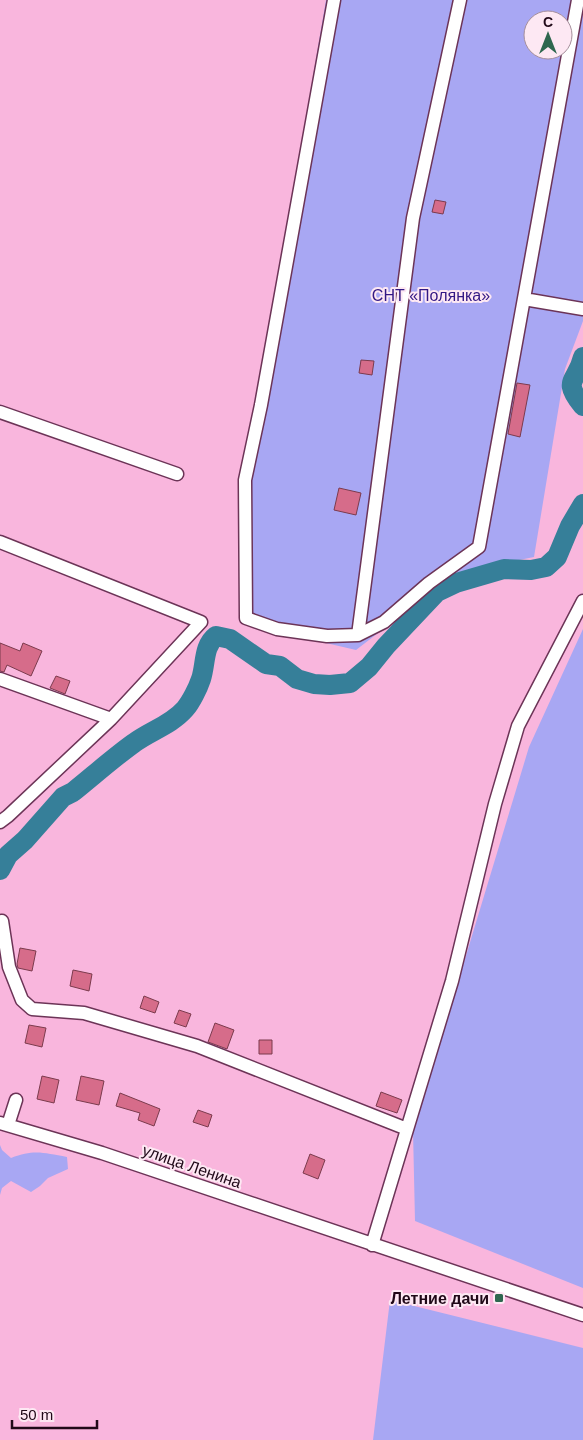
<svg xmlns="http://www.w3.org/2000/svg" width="583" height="1440" font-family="Helvetica,sans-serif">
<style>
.green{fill:#a8a7f3;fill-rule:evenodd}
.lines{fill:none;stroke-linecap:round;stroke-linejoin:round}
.river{stroke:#367f99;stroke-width:20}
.building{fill:#d66c8a;stroke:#7b3b4d}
.minor-casing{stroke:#6c3457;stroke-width:15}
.minor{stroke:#fff;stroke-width:12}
.poi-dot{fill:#2e674f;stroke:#fde8f3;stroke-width:2}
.labels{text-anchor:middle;stroke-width:4;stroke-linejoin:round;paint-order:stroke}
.park-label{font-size:16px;fill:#321784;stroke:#fde8f3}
.street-label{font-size:16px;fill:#200918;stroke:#fde8f3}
.poi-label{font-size:16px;font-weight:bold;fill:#200918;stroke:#fde8f3;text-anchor:end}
</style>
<rect width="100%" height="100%" fill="#f9b6dd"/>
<path class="green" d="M326,0H583V321L565,369L534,557L456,573L356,650L244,624L249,486L253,431ZM533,20H563V50H533Z
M583,629V1288L415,1221L413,1131L529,747Z
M0,1145L2,1150L11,1158C34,1149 44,1153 67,1157L68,1169L48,1178L40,1186L31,1192L11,1181L2,1188L0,1195Z
M390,1300L583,1348V1440H373Z"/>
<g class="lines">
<path class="river" d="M583,357C577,383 561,379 583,406
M0,870L8,855L25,840L63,797L73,792C93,776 113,758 134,743C150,731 171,725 185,709C191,702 198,688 201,679C206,664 203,646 216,636L230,639L266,664L280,666L297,679L314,684L330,685L350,683L369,667L386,646L437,592L456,583L504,569L531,570L546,567L557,557L570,526L583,504"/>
</g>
<path class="building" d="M435,200L446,202L443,214L432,212Z
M361,360L374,361L372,375L359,373Z
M517,383L530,385L520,437L508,434Z
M339,488L361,493L356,515L334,510Z
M0,643L20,651L23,643L42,651L31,676L7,665L4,672L0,671Z
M56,676L70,681L65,694L50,688Z
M20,948L36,951L32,971L18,968L17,964Z
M73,970L92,974L89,991L70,986Z
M144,996L159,1002L155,1013L140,1008Z
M179,1010L191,1014L186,1027L174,1023Z
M215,1023L234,1030L227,1049L208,1042Z
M29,1025L46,1028L42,1047L25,1043Z
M259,1040H272V1054H259Z
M42,1076L59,1080L54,1103L37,1099Z
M81,1076L104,1081L99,1105L76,1100Z
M381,1092L402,1100L397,1113L376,1106Z
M120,1093L160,1109L154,1126L138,1120L140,1113L116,1106Z
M198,1110L212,1115L208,1127L193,1122Z
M310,1154L325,1160L318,1179L303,1173Z"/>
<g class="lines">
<defs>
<path id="minor" d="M334,0L261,405L245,480L246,618L277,629L327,636L358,635L384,622L429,583L479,547L578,0
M524,299L583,309
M0,412L177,474
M0,542L201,622L111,719L8,816L0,822
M358,635L413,218L460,0
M0,679L111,719
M2,921L9,967L22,1000L32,1009L84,1013L197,1046L407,1129
M0,1123L102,1153L583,1315
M8,1125L16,1100
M372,1245L452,981L495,804L518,726L583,601"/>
</defs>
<use href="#minor" class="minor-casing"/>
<use href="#minor" class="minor"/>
</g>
<rect class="poi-dot" x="494" y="1293" width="10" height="10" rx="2.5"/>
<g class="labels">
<g class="park-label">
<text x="431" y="301">СНТ «Полянка»</text>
</g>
<g class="street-label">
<text transform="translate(192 1166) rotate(19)" y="6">улица Ленина</text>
</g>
<g class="poi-label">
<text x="489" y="1304">Летние дачи</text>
</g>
</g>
<g transform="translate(548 35)"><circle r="24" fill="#fde8f3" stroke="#a58f9b"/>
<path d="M0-4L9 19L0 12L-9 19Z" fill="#2e674f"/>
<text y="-8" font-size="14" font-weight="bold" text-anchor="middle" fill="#200918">С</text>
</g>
<path d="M12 1420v8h85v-8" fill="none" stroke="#200918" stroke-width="2.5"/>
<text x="20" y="1420" font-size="15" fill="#200918" stroke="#fde8f3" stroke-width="4" paint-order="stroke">50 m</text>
</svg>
